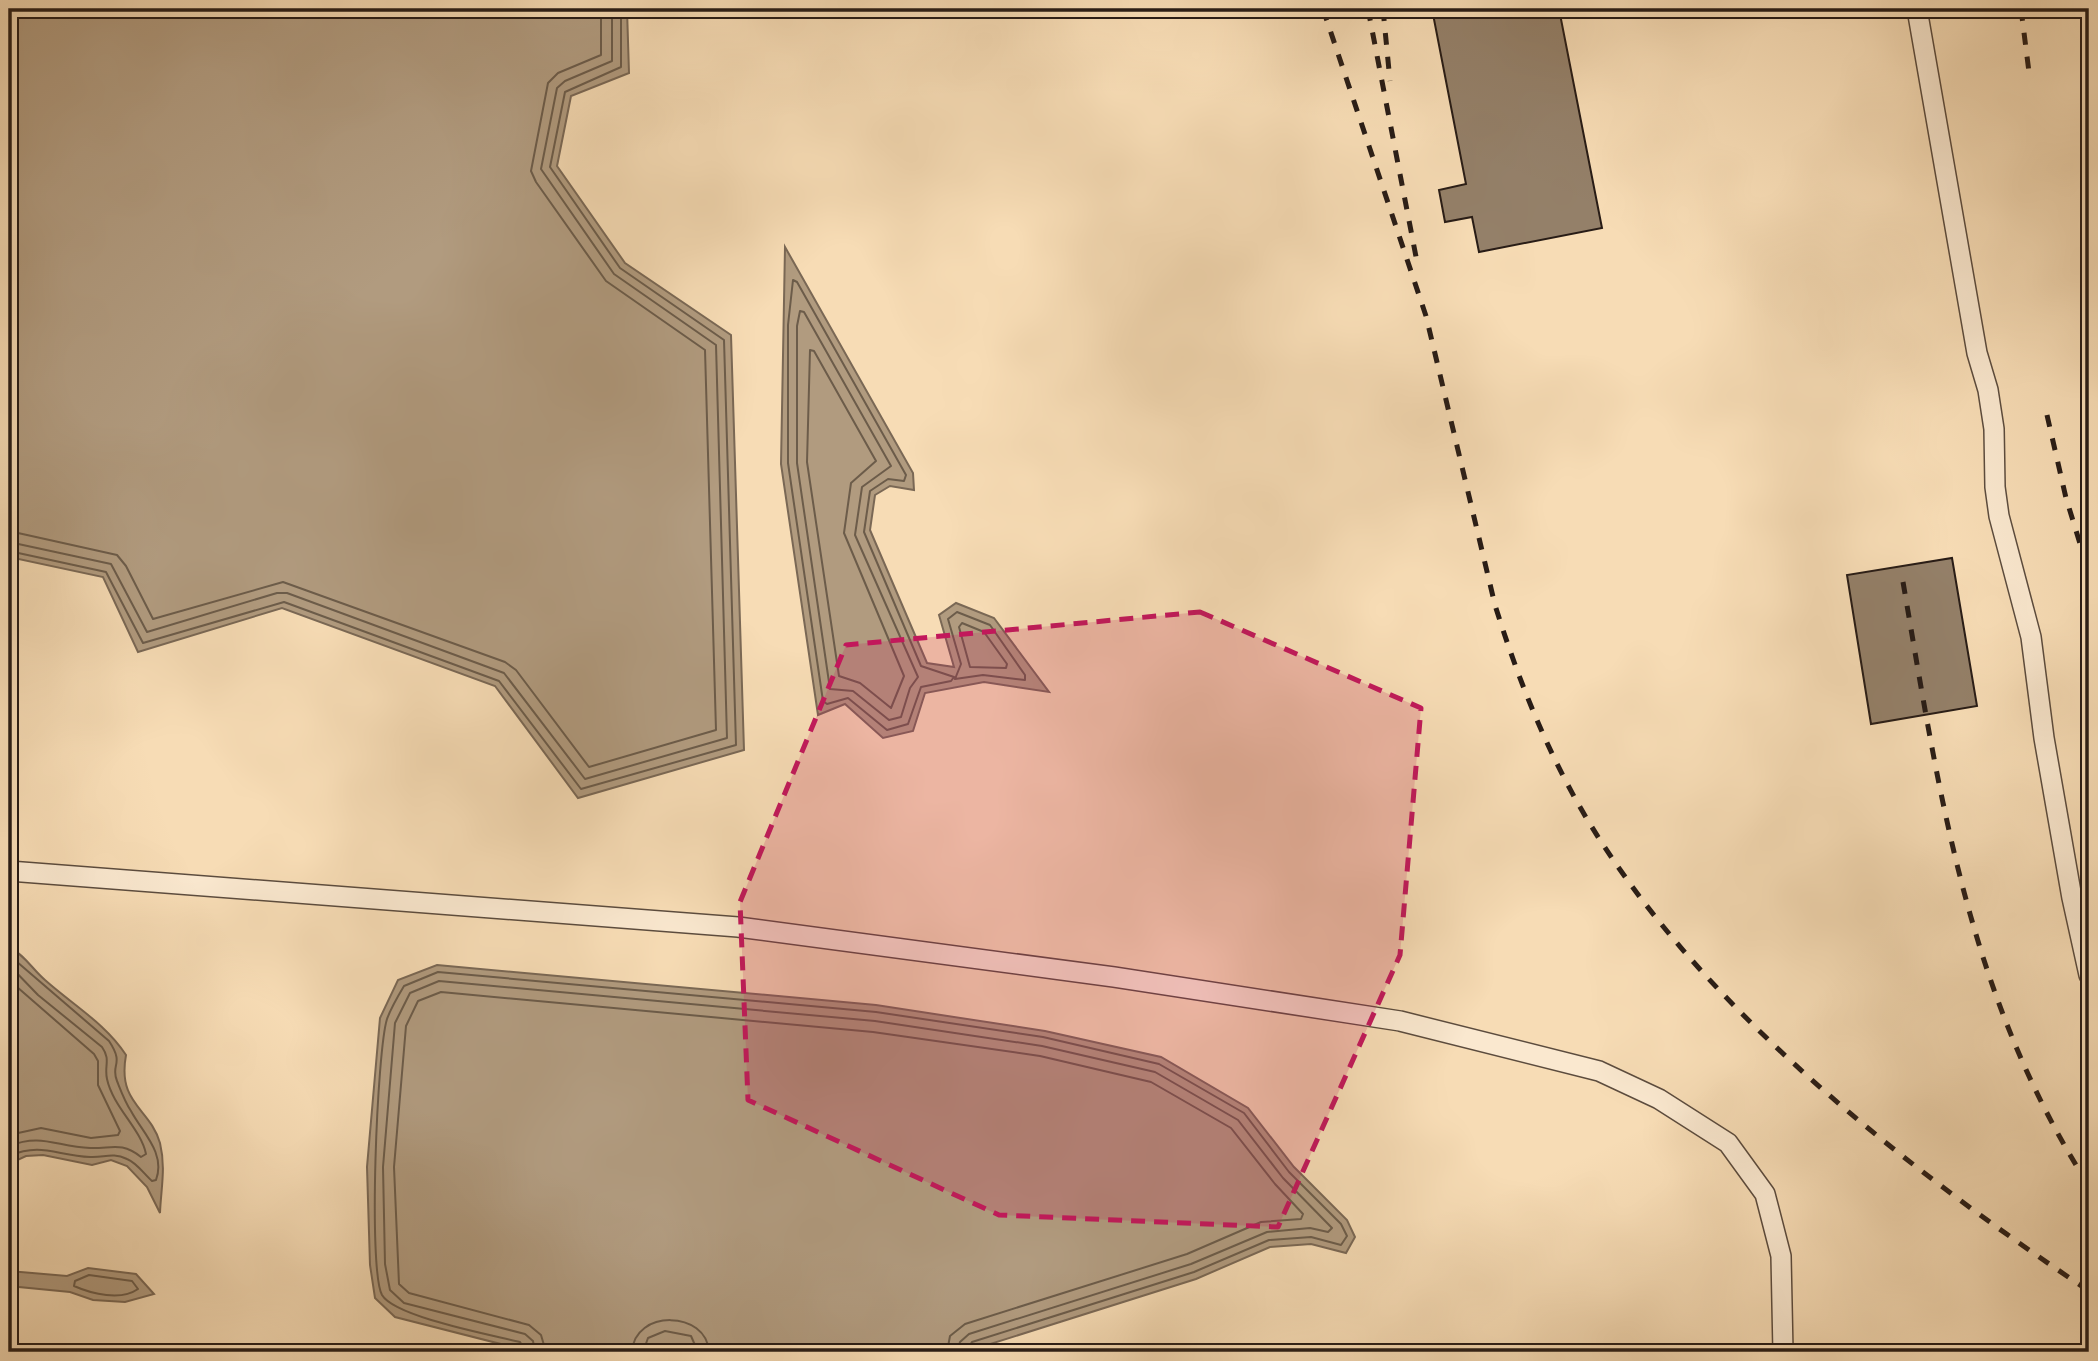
<svg xmlns="http://www.w3.org/2000/svg" width="2098" height="1361" font-family="'IM FELL English',serif">
<style>
.water{fill:#b19b7f;stroke:#7a6855;stroke-width:2}
.lines{fill:none;stroke-linecap:round;stroke-linejoin:round}
.shore{stroke:#6c5c4a;stroke-width:2}
.building{fill:#948069;stroke:#281c16;stroke-width:2}
.lane-casing{stroke:#5c4c3e;stroke-width:22}
.lane{stroke:#fae8cf;stroke-width:19}
.rail{stroke:#281c16;stroke-width:5;stroke-dasharray:12 12;stroke-linecap:butt}
.marked{fill:#c2185b;fill-opacity:0.2;stroke:#c2185b;stroke-width:5;stroke-dasharray:14 9;stroke-linejoin:round}
</style>
<rect width="100%" height="100%" fill="#f7dcb5"/>
<filter id="stains"><feTurbulence type="fractalNoise" baseFrequency=".00286" numOctaves="4"/><feColorMatrix values="0 0 0 0 .2 0 0 0 0 .09 0 0 0 0 .02 0 0 0 .5 -.17"/></filter>
<radialGradient id="worn" r=".72"><stop offset=".6" stop-color="#630" stop-opacity="0"/><stop offset="1" stop-color="#630" stop-opacity=".3"/></radialGradient>
<path class="water" d="M9,9H627L629,73L571,96L557,166L625,263L731,335L744,750L578,798L495,686L282,608L138,652L103,577L9,557Z
M785,247L913,473L914,490L890,486L875,495L870,530L927,663L954,667L939,615L956,603L994,618L1049,692L984,682L925,693L913,731L883,738L845,704L818,715L781,464Z
M9,947C25,955 32,969 45,980C73,1005 106,1024 126,1055C117,1104 150,1108 160,1143C166,1168 161,1188 160,1213L147,1187L127,1166L111,1160L92,1165L43,1155L26,1156L9,1164Z
M437,965L876,1005L1045,1031L1161,1057L1248,1108L1294,1167L1347,1220L1355,1237L1346,1253L1311,1244L1270,1247L1196,1279L965,1352H703L667,1347L650,1352H532L395,1317L375,1298L370,1265L367,1167L380,1018L398,980Z
M88,1268L136,1274L154,1294L125,1302L93,1300L70,1292L9,1286V1271L67,1276Z"/>
<g class="lines">
<path class="shore" d="M793,280L797,282L906,475L904,481L888,479L870,491L864,532L921,666L954,677L951,681L921,687L908,724L887,730L848,698L827,704L823,701L788,463V325Z
M800,311L804,312L891,466L862,487L855,535L918,677L910,688L901,717L889,720L853,691L830,689L797,463V326Z
M810,350L814,351L876,461L851,483L844,533L904,676L891,708L860,683L839,676L807,462Z
M9,531L117,555L126,566L153,619L283,582L505,662L516,670L589,767L716,730L705,350L606,281L536,182L531,171L548,83L558,73L601,55V9
M9,542L111,564L147,632L277,593H287L504,673L585,779L727,738L716,345L614,274L541,169L557,88L565,81L612,61V9
M9,551L106,572L143,643L284,602L499,681L581,789L736,745L724,340L620,268L550,167L565,92L621,67V9
M957,612L990,625L1025,675V680L983,675L955,679L961,664L948,619Z
M962,623L984,632L1007,664L1006,668L970,667L959,627Z
M9,955L109,1041C125,1065 110,1064 117,1081C121,1091 125,1102 131,1111C142,1132 166,1153 156,1180L152,1181C144,1174 137,1163 127,1159C112,1152 104,1158 90,1157C57,1156 42,1142 9,1156
M9,965L38,995L102,1047C111,1060 104,1065 107,1079C113,1107 141,1129 146,1154L141,1157C121,1141 111,1149 90,1148C57,1147 42,1133 9,1146
M9,980L94,1054L98,1061V1085L120,1131L118,1135L91,1138L41,1128L9,1135
M89,1275L132,1281L138,1289C121,1301 92,1294 74,1286L75,1281Z
M526,1352L520,1342C492,1335 395,1317 382,1295C368,1269 377,1051 387,1019C391,1008 398,996 404,986L438,972L876,1012L1043,1037L1159,1064L1244,1113L1289,1172L1341,1224L1347,1236L1341,1245L1311,1237L1269,1240L1194,1272L972,1342L966,1352
M535,1352L533,1341L525,1334L404,1303L390,1290L385,1264L383,1167L395,1023L410,993L439,981L875,1021L1042,1046L1155,1072L1238,1120L1283,1178L1332,1228L1328,1232L1310,1228L1267,1232L1191,1264L969,1334L960,1342L957,1352
M546,1352L541,1335L529,1325L409,1293L399,1284L394,1167L406,1026L418,1001L441,992L873,1032L1040,1056L1151,1082L1231,1128L1275,1184L1303,1214L1301,1219L1261,1222L1187,1254L965,1324L950,1336L947,1352
M632,1352C634,1309 707,1310 709,1352
M643,1352L648,1338L665,1331L691,1336L698,1352"/>
</g>
<path class="building" d="M1432,9H1559L1602,228L1479,252L1472,217L1445,222L1439,190L1466,184Z
M1952,558L1977,706L1871,724L1847,575Z"/>
<g class="lines">
<defs>
<path id="lane" d="M1917,9L1977,353L1988,390L1994,429L1995,487L1999,516L2031,637L2044,738L2072,898L2089,975
M9,871L738,927L1114,977L1400,1021L1599,1071L1659,1099L1728,1143L1765,1194L1781,1256L1783,1352"/>
</defs>
<use href="#lane" class="lane-casing"/>
<use href="#lane" class="lane"/>
<path class="rail" d="M1323,9L1426,316L1495,605C1518,679 1547,752 1587,819C1701,1009 1907,1169 2089,1291
M1368,9L1418,267
M1383,9L1390,81
M2021,9L2030,80
M2047,415L2066,498L2089,573
M1903,582C1940,797 1968,997 2089,1186"/>
</g>
<path class="marked" d="M1200,612L1421,708L1400,955L1278,1227L999,1215L748,1100L740,902L846,645Z"/>
<rect width="2098" height="1361" fill="none" stroke="#f7dcb5" stroke-width="35"/>
<rect x="10" y="10" width="2077" height="1340" fill="none" stroke="#281c16" stroke-width="3.5"/>
<rect x="18" y="18" width="2063" height="1326" fill="none" stroke="#281c16" stroke-width="2"/>
<rect width="100%" height="100%" filter="url(#stains)"/>
<rect width="100%" height="100%" fill="url(#worn)"/>
</svg>
